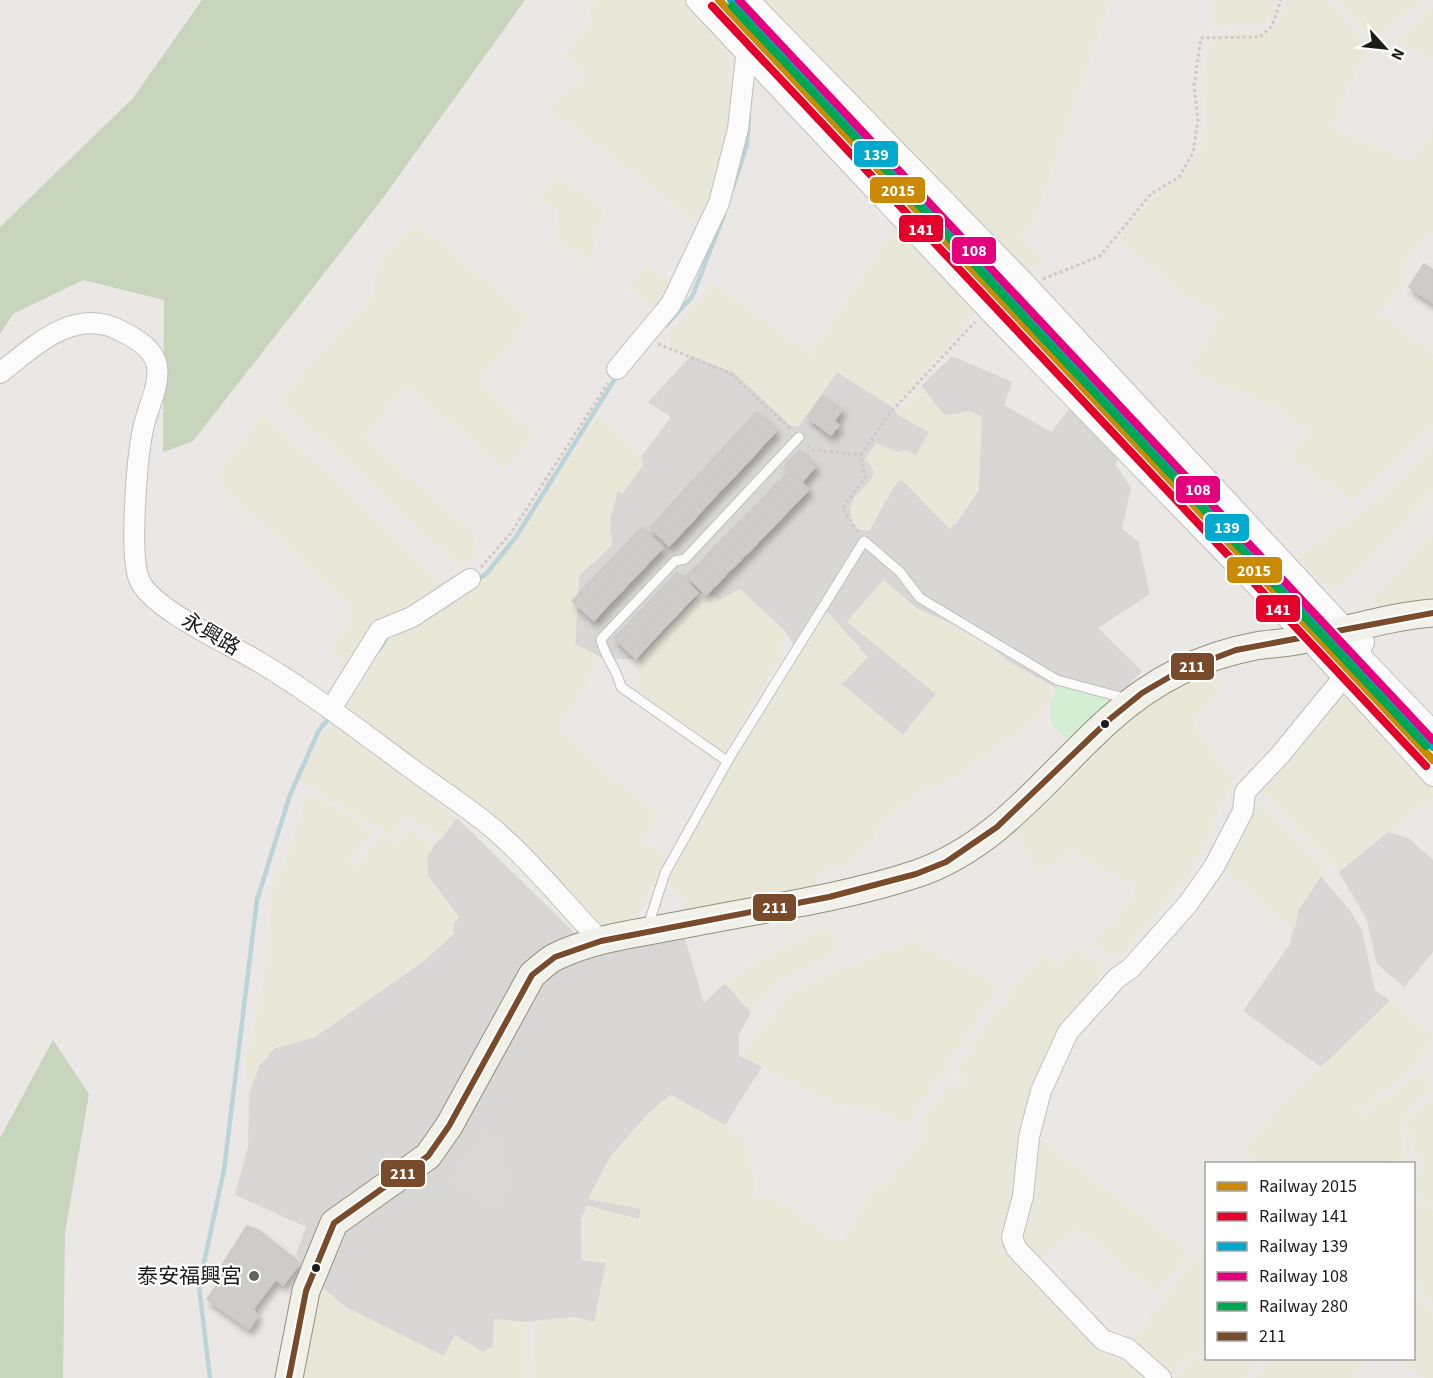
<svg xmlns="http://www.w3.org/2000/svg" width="1433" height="1378" font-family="'Source Sans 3','Noto Sans TC',sans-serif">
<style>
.residential{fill:#d9d7d5}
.farmland{fill:#e9e8d8}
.forest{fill:#c6d5bb}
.park{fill:#d4eed3}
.parking{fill:#dad8d7}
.pier{fill:#d7d6d5}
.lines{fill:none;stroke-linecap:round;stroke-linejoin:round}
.stream{stroke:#bad4da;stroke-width:4.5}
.building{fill:#ceccc9;stroke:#cdc9c6;stroke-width:1.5;filter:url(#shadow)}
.lane-casing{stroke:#c1bfbe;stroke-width:11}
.street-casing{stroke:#c1bfbe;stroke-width:22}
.secondary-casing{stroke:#90917e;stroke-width:29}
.path{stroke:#d3c7c6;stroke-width:3;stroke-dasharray:3 3;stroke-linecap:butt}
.lane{stroke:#fcfbfb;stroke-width:9}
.street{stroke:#fcfbfb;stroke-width:20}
.secondary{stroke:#f1f1e9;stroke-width:27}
.bus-1-casing{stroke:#fff;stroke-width:10}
.bus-1{stroke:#7a4b2a;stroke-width:6}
.rail-1-casing{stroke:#fff;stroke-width:12}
.rail-2-casing{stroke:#fff;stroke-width:12}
.rail-3-casing{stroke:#fff;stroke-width:12}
.rail-4-casing{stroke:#fff;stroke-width:12}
.rail-5-casing{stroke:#fff;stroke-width:12}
.rail-1{stroke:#cb8a05;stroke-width:8}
.rail-2{stroke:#e4002b;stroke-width:8}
.rail-3{stroke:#00a9ce;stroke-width:8}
.rail-4{stroke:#e5007d;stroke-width:8}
.rail-5{stroke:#00a651;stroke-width:8}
.bus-dot{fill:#1b1b1b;stroke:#fff;stroke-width:2}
.poi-dot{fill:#636261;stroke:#fff;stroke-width:2}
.labels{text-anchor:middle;stroke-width:4.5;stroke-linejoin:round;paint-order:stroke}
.street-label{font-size:21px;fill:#1b1b1b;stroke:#fff}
.poi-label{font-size:21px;fill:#1b1b1b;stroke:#fff;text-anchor:end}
.line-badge{stroke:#fff;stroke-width:2}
.badge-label{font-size:16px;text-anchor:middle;font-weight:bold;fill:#fff}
</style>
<defs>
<filter id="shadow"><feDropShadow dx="3.5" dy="6" stdDeviation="3" flood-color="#0004"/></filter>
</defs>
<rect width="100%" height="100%" fill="#eae7e4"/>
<path class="residential" d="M691,356L735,373L791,426L798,427L837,372L891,406L898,415L930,431L916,456L897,452L876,443L865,460L871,465L874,473L872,479L854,498L852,521L858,529L869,531L894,486L901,479L955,525L979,490L969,411L945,416L921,386L952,356L1012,382L1004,405L1051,432L1075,402L1126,448L1115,464L1131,488L1122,529L1138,541L1150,594L1098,628L1142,671L1116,699L1086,689L1075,699L1009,662L977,635L918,609L883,580L936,694L903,735L797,651L785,631L740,590L720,600L703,592L640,659H604L575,644L579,576L612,545L610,519L618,489L622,494L643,465L641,457L671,417L648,402Z
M457,818L582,940L684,935L704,1003L725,983L751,1013L739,1034V1055L762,1067L725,1125L670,1095L647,1115L610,1157L589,1199L641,1209L639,1219L587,1206L581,1219L582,1260L606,1263L594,1322L574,1317L526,1322L495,1319L493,1346L483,1352L444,1356L344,1306L312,1279L296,1254L306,1227L235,1195L248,1146L249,1094L259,1065L275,1048L315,1037L424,961L459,917L428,876L427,858L434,845Z
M1388,832L1410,839L1433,860V952L1404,987L1377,964L1366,918L1339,872Z
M1321,876L1352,913L1362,931L1375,990L1390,1001L1321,1067L1243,1011L1290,944L1298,911Z"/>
<path class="farmland" d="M596,0H690L732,44L727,73L735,124L704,217L698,223L547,107L587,75L565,56L595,16L588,12Z
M763,0H1110L1036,215L1020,238L1044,261L1016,276Z
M1213,0H1278L1273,14L1263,23L1211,26Z
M1287,0H1328L1363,41L1367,54L1358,65L1330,128L1412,161L1433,127V234L1427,232L1404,263L1403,284L1380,314L1433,354V423L1352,501L1293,459L1308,430L1277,407L1188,371L1222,315L1179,291L1119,239L1153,199L1186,172L1200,153L1207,114L1203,84L1208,46L1211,40L1217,35L1264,33L1272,29L1278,23Z
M1336,0H1422L1371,39Z
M1433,5V61L1397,40Z
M556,175L603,208L591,258L554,241L559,211L541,200Z
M900,222L983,306L921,376L919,386L891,406L837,372L798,427L791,426L735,373L671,347L670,333L704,297L711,281L810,355Z
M415,223L529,316L509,347L478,380L534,433L506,470L407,385L364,438L471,530L477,547L463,569L280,399L372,296L380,259Z
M647,263L677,287L661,306L654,305L628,289Z
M921,386L945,416L969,411L982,417L979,489L950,529L901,479L894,486L869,531L858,529L852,521L850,509L854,498L872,479L874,473L871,465L865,460L876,443L897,452L905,450L916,455L929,432L898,415Z
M264,414L445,586L396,612L370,634L346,667L331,652L352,617L351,608L215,477Z
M598,416L641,457L643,465L622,494L618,490L610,519L612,545L579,576L575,644L604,659L600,658L559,728L600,769L658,813L641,842L664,853V865L629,927L593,934L468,811L344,713L385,646L401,632L477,582L513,539L550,478L573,453Z
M1433,447V491L1333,592L1296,559L1401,482Z
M1433,532V603L1374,605L1375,597Z
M883,580L918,609L977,635L1009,662L1051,685L1049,701L1031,725L999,744L958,776L920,792L881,822L870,842L848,863L822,871L810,888L684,914L683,898L666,882L720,779L824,608L868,657L842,684L903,735L936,694L847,622Z
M740,589L785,631L778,662L724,752L633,688L640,659L703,592L720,600Z
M1206,661L1220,678L1222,686L1195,718V727L1233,781L1211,825L1213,830L1189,873L1120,958L1094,945L1093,941L1115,921L1134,894V885L1075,854L1065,855L1038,874L1014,831L1127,722L1140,696Z
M1341,683L1433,785V797L1339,871L1254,783Z
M334,722L457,818L440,840L406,814L392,836L298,779L308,756Z
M308,791L374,832L349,861L355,867L381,837L400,844L408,827L434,845L427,858L428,876L459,917L454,923V934L424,961L315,1037L275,1048L259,1066L249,1094L245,1063L262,991L274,882L288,855Z
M1248,799H1258L1321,869V876L1298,911L1295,929L1222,869Z
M826,927L844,947L780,980L751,1013L725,983L764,957Z
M915,941L999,987L908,1125L882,1112L837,1104L739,1055L789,996L816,979Z
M1076,948L1101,964V977L1057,1045L1009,1240L1152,1378H532L535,1321L574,1317L594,1322L606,1263L582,1260L581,1219L587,1206L639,1219L641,1208L588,1199L610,1157L647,1115L671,1095L744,1136L745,1148L750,1151L751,1170L755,1175V1195L766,1196L796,1209L830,1241L845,1240L876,1184L884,1187L922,1140L921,1120L949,1086L959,1089L964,1079L957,1074L999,1003L1006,1008L1011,996L1006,992L1044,954L1059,967Z
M1390,1001L1433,1035L1415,1065L1367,1107L1364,1103L1356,1109L1363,1117L1419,1072L1430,1079L1428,1092L1400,1122L1404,1163H1259L1242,1152L1275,1111Z
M1433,1097V1207L1414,1191L1415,1170L1421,1172L1427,1158L1415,1156L1406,1119Z
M1038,1138L1189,1252L1157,1293L1078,1228L1039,1260L1019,1238Z
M1414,1197L1433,1210V1307L1419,1286L1414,1283Z
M1206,1246V1348L1185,1360L1166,1377L1127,1341L1141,1331L1186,1268Z
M312,1279L344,1306L444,1356L455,1335L483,1352L493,1346L494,1319L526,1322V1378H289Z
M1418,1293L1433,1315V1378H1422L1397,1359L1414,1358V1299Z
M1206,1354V1358L1265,1359L1246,1378H1175L1187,1364Z
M1273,1359V1358L1366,1359L1352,1378H1255Z"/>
<path class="forest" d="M202,0H525L380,202L193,441L163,452L164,300L83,280L13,314L0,334V227L133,98Z
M53,1040L89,1094L65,1232L63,1378H0V1138Z"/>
<path class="park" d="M1056,685L1116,701L1073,741C1044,724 1048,715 1056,685Z"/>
<path class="parking" d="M487,1133L506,1146L494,1168L512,1176L495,1208L452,1179Z"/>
<path class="pier" d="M712,0H746L1433,731V767Z"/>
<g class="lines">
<path class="stream" d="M732,190L747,145L749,117
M666,325L692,297L724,215
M475,581L486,574L516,537L618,374
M379,650L389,634
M210,1378L199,1286L224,1170L257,900L290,795L319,730L332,715"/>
</g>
<path class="building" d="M1424,264L1433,270V303L1409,287Z
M823,396L842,410L834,421L839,425L831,435L807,417Z
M757,412L776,431L769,439L749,420Z
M749,420L769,439L762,446L742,428Z
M742,428L762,446L755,454L735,435Z
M735,435L755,454L748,462L728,443Z
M728,443L748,462L741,469L721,451Z
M800,450L816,466L802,482L785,465Z
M721,451L741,469L734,477L714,458Z
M714,458L734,477L726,485L707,466Z
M707,466L726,485L719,492L700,474Z
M790,470L809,489L802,497L783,478Z
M700,474L719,492L712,500L692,481Z
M783,478L802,497L795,504L775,485Z
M692,481L712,500L705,507L685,489Z
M775,485L795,504L787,512L768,493Z
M685,489L705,507L698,515L678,497Z
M768,493L787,512L780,520L761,500Z
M678,497L698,515L691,523L671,504Z
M761,500L780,520L773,527L753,508Z
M671,504L691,523L684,530L664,512Z
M753,508L773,527L765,535L746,516Z
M664,512L684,530L677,538L657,520Z
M746,516L765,535L758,542L739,523Z
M657,520L677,538L669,546L650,527Z
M739,523L758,542L751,550L731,531Z
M642,527L663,548L656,555L635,534Z
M731,531L751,550L743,557L724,538Z
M635,534L656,555L649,562L628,542Z
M724,538L743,557L736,565L716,546Z
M628,542L649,562L642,570L621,549Z
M716,546L736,565L728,572L709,553Z
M621,549L642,570L635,577L614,557Z
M709,553L728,572L721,580L702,561Z
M614,557L635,577L628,584L607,564Z
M702,561L721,580L714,587L694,568Z
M607,564L628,584L621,592L600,571Z
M694,568L714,587L706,595L687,576Z
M600,571L621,592L614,599L593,579Z
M677,572L698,593L691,600L670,580Z
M593,579L614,599L607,606L586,586Z
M670,580L691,600L684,607L663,587Z
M586,586L607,606L600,614L579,593Z
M663,587L684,607L677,615L656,594Z
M579,593L600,614L594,621L572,601Z
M656,594L677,615L670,622L649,602Z
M649,602L670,622L663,629L642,609Z
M642,609L663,629L656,637L635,616Z
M635,616L656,637L649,644L628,624Z
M628,624L649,644L643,651L621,631Z
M621,631L643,651L636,659L614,638Z
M247,1226L258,1230L300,1263L283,1285L276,1279L253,1309L258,1316L249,1329L207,1299L218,1283L217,1273Z"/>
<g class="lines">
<defs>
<path id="lane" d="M727,761L621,687C617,668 603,655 601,639L675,561L685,559L799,437
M648,926L665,873L731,755L864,541L900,572L920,598L1057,680L1128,699"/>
<path id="street" d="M696,0L987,309L1308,639L1433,776
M749,0L1027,285L1346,629L1359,654L1433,731
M617,369L671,304L719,203L738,129L752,3
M0,373C36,345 76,305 123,332C137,339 154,349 157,366C160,387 147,409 143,429C137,458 129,553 139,579C150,609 232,645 261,663C314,695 363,733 412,769C440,790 471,809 497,832C534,864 566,905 600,940
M331,709L380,630L412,617L470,579
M1161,1378L1128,1349L1103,1340L1016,1248L1012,1237L1023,1196L1029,1137L1041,1091L1068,1032L1117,978L1131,968L1187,905L1214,867L1243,811L1245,792L1280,755L1343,678L1359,654L1364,642"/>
<path id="secondary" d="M289,1378L306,1291L334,1223L428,1156L449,1126L532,975C539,969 547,961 555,957C594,938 639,933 681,925C759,909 841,899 916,874C999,846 1047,775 1110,719C1151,682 1201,656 1256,646C1274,643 1293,643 1310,638C1351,629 1392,616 1433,613"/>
</defs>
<use href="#lane" class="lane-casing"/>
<use href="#street" class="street-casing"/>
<use href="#secondary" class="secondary-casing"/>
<path class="path" d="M1043,279L1100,256L1151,194L1179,177L1193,153L1198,120L1194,86L1201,38L1260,37L1272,26L1281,0
M1000,301L1013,293
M658,344L730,373L792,430
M808,445L813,450L861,455
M858,532L842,508L865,478L861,455L889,414L975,322
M481,567L511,533L608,383"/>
<use href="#lane" class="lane"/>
<use href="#street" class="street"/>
<use href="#secondary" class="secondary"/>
<defs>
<path id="bus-1" d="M289,1378L306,1291L334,1223L428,1156L449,1126L532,975L555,957L601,941L829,897L916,874L946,862L997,827L1110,719L1142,693L1178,672L1236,650L1433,613"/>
</defs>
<use href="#bus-1" class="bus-1-casing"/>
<use href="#bus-1" class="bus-1"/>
<defs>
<path id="rail-1" d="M719,0L1433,760"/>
<path id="rail-2" d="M712,6L1426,766"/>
<path id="rail-3" d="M731,0L1433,747"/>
<path id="rail-4" d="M739,0L1433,740"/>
<path id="rail-5" d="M732,6L1426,746"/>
</defs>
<use href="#rail-1" class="rail-1-casing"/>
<use href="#rail-2" class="rail-2-casing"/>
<use href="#rail-3" class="rail-3-casing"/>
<use href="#rail-4" class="rail-4-casing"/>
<use href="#rail-5" class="rail-5-casing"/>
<use href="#rail-1" class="rail-1"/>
<use href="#rail-2" class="rail-2"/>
<use href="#rail-3" class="rail-3"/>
<use href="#rail-4" class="rail-4"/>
<use href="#rail-5" class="rail-5"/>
</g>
<g class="bus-dot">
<circle cx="1105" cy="724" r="5"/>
<circle cx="316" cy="1268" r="5"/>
</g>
<circle class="poi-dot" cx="254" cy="1276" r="6"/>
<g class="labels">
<g class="street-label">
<text transform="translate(211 634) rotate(30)" y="7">永興路</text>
</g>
<g class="poi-label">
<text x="242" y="1283">泰安福興宮</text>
</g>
</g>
<g class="line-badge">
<rect x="853" y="140" width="46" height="28" rx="6" fill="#00a9ce"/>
<rect x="869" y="176" width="57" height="28" rx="6" fill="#cb8a05"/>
<rect x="898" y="214" width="46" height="29" rx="6" fill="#e4002b"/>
<rect x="951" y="236" width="46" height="29" rx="6" fill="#e5007d"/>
<rect x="1175" y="475" width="46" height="29" rx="6" fill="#e5007d"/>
<rect x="1204" y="513" width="46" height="29" rx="6" fill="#00a9ce"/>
<rect x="1226" y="556" width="57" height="28" rx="6" fill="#cb8a05"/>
<rect x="1255" y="594" width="46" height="29" rx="6" fill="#e4002b"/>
<rect x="1170" y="652" width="45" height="29" rx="6" fill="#7a4b2a"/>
<rect x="752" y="893" width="45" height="29" rx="6" fill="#7a4b2a"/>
<rect x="380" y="1159" width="46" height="29" rx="6" fill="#7a4b2a"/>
</g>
<g class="badge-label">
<text x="876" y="160">139</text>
<text x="898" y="196">2015</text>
<text x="921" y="235">141</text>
<text x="974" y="256">108</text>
<text x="1198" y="495">108</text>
<text x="1227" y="533">139</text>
<text x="1254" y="576">2015</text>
<text x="1278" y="615">141</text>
<text x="1192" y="672">211</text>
<text x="775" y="913">211</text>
<text x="403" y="1179">211</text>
</g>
<rect x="1205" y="1162" width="210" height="198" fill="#ffffff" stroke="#a4a4a4" stroke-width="1.5"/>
<rect x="1217" y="1182" width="30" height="9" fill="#cb8a05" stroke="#a4a4a4" stroke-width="1.5"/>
<text x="1259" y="1192" font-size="18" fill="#1b1b1b">Railway 2015</text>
<rect x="1217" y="1212" width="30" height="9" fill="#e4002b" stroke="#a4a4a4" stroke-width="1.5"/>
<text x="1259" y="1222" font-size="18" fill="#1b1b1b">Railway 141</text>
<rect x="1217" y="1242" width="30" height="9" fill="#00a9ce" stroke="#a4a4a4" stroke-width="1.5"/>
<text x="1259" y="1252" font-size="18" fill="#1b1b1b">Railway 139</text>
<rect x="1217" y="1272" width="30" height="9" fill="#e5007d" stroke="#a4a4a4" stroke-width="1.5"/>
<text x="1259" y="1282" font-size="18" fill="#1b1b1b">Railway 108</text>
<rect x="1217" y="1302" width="30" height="9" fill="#00a651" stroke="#a4a4a4" stroke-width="1.5"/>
<text x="1259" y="1312" font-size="18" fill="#1b1b1b">Railway 280</text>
<rect x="1217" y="1332" width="30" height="9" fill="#7a4b2a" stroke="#a4a4a4" stroke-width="1.5"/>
<text x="1259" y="1342" font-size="18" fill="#1b1b1b">211</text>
<g transform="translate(1385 48) rotate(117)" stroke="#ffffff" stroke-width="4.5" paint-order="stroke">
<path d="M0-4.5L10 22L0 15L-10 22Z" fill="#1b1b1b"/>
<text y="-9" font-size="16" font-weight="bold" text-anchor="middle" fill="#1b1b1b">N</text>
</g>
</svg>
